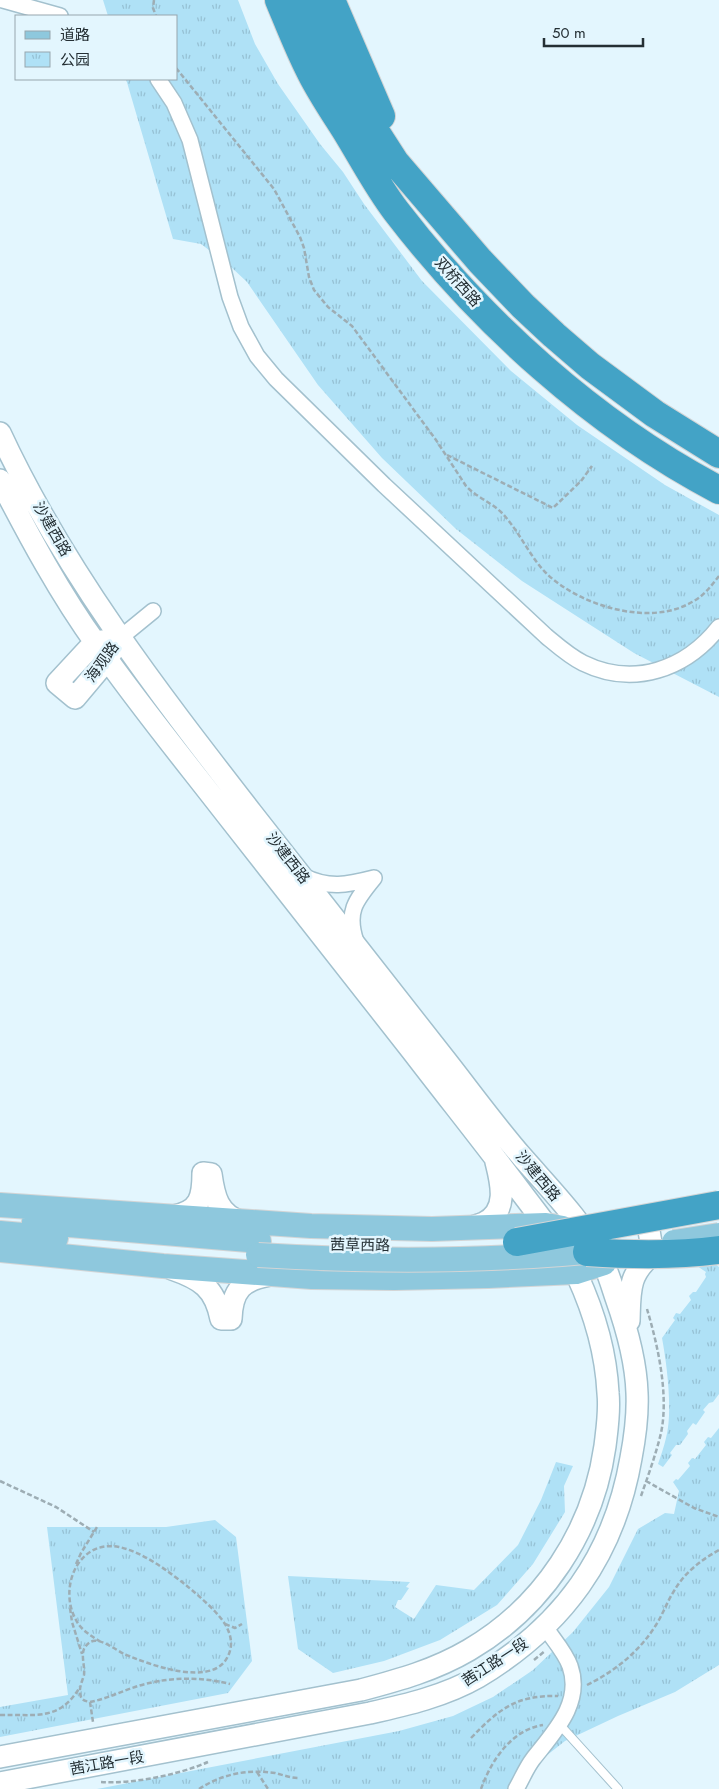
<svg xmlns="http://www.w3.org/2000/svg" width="719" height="1789" font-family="Jost,'Noto Sans SC',sans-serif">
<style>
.park{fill:url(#park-tufts)}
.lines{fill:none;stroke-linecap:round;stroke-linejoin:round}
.lane-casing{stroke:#a3c1ce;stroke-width:10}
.street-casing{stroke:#a3c1ce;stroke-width:18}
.secondary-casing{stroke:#a3c1ce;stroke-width:24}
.primary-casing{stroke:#d3d5d6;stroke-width:26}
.highway-casing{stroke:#d3d5d6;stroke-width:30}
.path{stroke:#9dadb4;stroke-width:2.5;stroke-dasharray:5 2.5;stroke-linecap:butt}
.lane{stroke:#fff;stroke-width:8}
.street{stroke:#fff;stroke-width:15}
.secondary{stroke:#fff;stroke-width:21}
.primary{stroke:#8ec8dd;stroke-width:24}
.highway{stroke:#43a3c6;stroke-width:28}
.primary-bridge-casing{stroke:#d3d5d6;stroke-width:26;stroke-linecap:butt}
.highway-bridge-casing{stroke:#d3d5d6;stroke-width:30;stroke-linecap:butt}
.primary-bridge{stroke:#8ec8dd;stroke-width:24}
.highway-bridge{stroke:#43a3c6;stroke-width:28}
.labels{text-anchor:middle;stroke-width:5;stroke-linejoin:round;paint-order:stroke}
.street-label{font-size:15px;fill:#242f34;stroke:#e3f6fe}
</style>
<defs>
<pattern id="park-tufts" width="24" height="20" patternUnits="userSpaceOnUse" patternTransform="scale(1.25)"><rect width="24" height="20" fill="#afe1f6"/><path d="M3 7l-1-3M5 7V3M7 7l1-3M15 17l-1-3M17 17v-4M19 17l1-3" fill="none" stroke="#96c1d4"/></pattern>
</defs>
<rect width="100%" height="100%" fill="#e3f6fe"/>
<path class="park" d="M103,0H238L255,44L278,84L320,144L343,172L364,204L422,281L511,371L577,425L665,485L719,515V697L634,653L522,581L456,529L382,458L318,385L247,282L230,266L201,244L173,239L126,79H176V16H108Z
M714,1263L719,1267V1394L713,1402L709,1403L703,1410L705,1412L696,1425L693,1423L687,1431L688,1434L680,1445H676L670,1453L672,1455L663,1467L658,1464C661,1455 664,1447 666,1438C673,1412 667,1365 662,1338L675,1320L673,1318L676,1313L680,1314L691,1300L689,1296L693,1292H696L706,1277L705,1274L706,1272L697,1266Z
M719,1428V1665L675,1692L618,1716L565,1741L532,1767L517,1789H97L399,1731L453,1716L493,1697L533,1670L573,1632L609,1587L638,1529L665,1513L674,1514L679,1491L673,1482L676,1479L678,1480L690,1466L688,1463L692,1458L695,1459L706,1445L704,1442L708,1437L711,1438Z
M556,1462L573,1466L564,1486L565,1512L533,1564L497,1605L440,1640L384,1661L333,1673L298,1649L288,1576L410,1582L406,1587L409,1588L401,1600H398L395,1607L414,1619L436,1585L474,1590L518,1545L541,1500Z
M215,1520L236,1537L252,1661L228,1693L0,1737V1707L68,1695L47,1527H166Z"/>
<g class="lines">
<defs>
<path id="lane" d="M560,1725L618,1789"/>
<path id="street" d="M3,0L60,16
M158,79L174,103L190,140L230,297L241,327L257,356L276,379L384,485L546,636C558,646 569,656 583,663C634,688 686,669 719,627
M120,638L153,611
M303,876C329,889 347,885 374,878
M356,942C346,912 355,901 374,878
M516,1789C522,1779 526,1768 533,1759C554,1732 583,1703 570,1666C565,1652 553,1639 545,1627"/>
<path id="secondary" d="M0,433C64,571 158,692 251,812C317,895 381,979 447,1062C472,1094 496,1127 523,1158C551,1190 583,1222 602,1260C608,1272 612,1286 616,1298C627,1329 636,1361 637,1393C638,1415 635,1437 631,1458C614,1556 563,1626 478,1677C445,1696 406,1705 370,1713L0,1783
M0,480C29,536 60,594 97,645C137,702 181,756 223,810C287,891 350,972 413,1052C449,1099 486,1145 521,1192C539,1216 565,1248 577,1275C594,1312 606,1352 608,1393C610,1411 607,1429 605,1446C593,1531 543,1607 469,1650C435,1670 399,1680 361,1690L0,1757
M120,638L107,660L75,698L57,683L95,642Z
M174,1216C200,1211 203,1197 203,1173L211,1174C214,1196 218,1215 242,1222
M469,1228C474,1226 480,1225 484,1223C509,1211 501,1182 496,1162
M172,1269C201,1279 215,1288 221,1319H231C232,1289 243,1280 270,1275
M629,1321C630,1291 628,1274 653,1254L648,1225"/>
<path id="primary" d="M0,1205L311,1226L432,1229L546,1225L563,1228
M34,1222L259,1241
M0,1233L56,1238
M0,1250L163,1266L312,1277L394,1278L488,1276L576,1272L604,1263"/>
<path id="highway" d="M279,0C289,24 299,50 311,73C321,93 334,112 346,131C362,157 377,186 396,211C481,322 595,425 719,490
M304,0L329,54L352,95L395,162L480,261L523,306L554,335L590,366L655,414L719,454
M331,0L381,116"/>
</defs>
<use href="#lane" class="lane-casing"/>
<use href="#street" class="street-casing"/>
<use href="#secondary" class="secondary-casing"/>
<use href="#primary" class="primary-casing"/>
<use href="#highway" class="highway-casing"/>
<path class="path" d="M154,0L153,8L156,16
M176,68L274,189L300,237L304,248L309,277L314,290L328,307L352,326L436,440L466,486C476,497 491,502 502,513C520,532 529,556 547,574C581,606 650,627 692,602C704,596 711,586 719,576
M447,455L553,508L581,481L592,466
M0,1481L56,1507L94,1532
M646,1481L694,1508L719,1517
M641,1496C648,1476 656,1454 661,1433C669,1395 658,1346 647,1309
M76,1564L81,1553L97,1527
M70,1608L72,1622L82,1654
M225,1624L235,1628L242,1624
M101,1642C91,1636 81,1630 76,1620C58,1588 78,1539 119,1547C143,1552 168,1571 187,1586C199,1596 223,1616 228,1630C232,1639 232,1648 228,1656C213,1689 148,1664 124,1654C116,1650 102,1639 93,1641C89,1642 86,1645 84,1649C81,1656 85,1666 84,1675C82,1682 78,1689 81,1697C83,1701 86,1701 90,1702C106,1699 120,1692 135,1687C165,1677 199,1676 230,1684
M534,1660L545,1651
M587,1685C615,1671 639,1652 656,1625C663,1614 667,1602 674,1591C684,1573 701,1560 719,1550
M90,1702L93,1722
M0,1715C35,1714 59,1722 80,1687
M471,1738C499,1709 516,1695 558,1696
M257,1772L268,1789
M101,1782C133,1784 178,1775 208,1762
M199,1789C222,1774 247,1769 275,1773C283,1775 291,1778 299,1778
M481,1789C491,1761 511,1730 543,1725"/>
<use href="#lane" class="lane"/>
<use href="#street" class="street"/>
<use href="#secondary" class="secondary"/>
<use href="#primary" class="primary"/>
<use href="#highway" class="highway"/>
<defs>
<path id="primary-bridge" d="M674,1242L719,1235
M258,1255C374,1262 490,1262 606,1250"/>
<path id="highway-bridge" d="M517,1242L719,1205
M587,1252C632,1255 675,1256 719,1250"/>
</defs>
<use href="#primary-bridge" class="primary-bridge-casing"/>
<use href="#highway-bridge" class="highway-bridge-casing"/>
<use href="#primary-bridge" class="primary-bridge"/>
<use href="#highway-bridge" class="highway-bridge"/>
</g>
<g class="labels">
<g class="street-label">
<text transform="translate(458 282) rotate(48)" y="5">双桥西路</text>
<text transform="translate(52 529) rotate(60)" y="5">沙建西路</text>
<text transform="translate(102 662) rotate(-54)" y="5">海观路</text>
<text transform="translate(288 858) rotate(52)" y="5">沙建西路</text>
<text transform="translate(538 1176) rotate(50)" y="5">沙建西路</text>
<text transform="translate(360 1245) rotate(1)" y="5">茜草西路</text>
<text transform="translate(495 1662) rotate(-33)" y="5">茜江路一段</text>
<text transform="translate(107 1763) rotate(-10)" y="5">茜江路一段</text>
</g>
</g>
<rect x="15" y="15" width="162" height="65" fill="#e3f6fe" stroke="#97a6ad"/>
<rect x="25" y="31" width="25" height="8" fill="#8ec8dd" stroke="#97a6ad"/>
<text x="60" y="40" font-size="15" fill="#242f34">道路</text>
<rect x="25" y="52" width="25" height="15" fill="url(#park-tufts)" stroke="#97a6ad"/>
<text x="60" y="65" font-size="15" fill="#242f34">公园</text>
<path d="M544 38v8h99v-8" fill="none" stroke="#242f34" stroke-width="2.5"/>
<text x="552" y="38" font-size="15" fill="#242f34" stroke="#e3f6fe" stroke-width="4" paint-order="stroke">50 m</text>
</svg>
